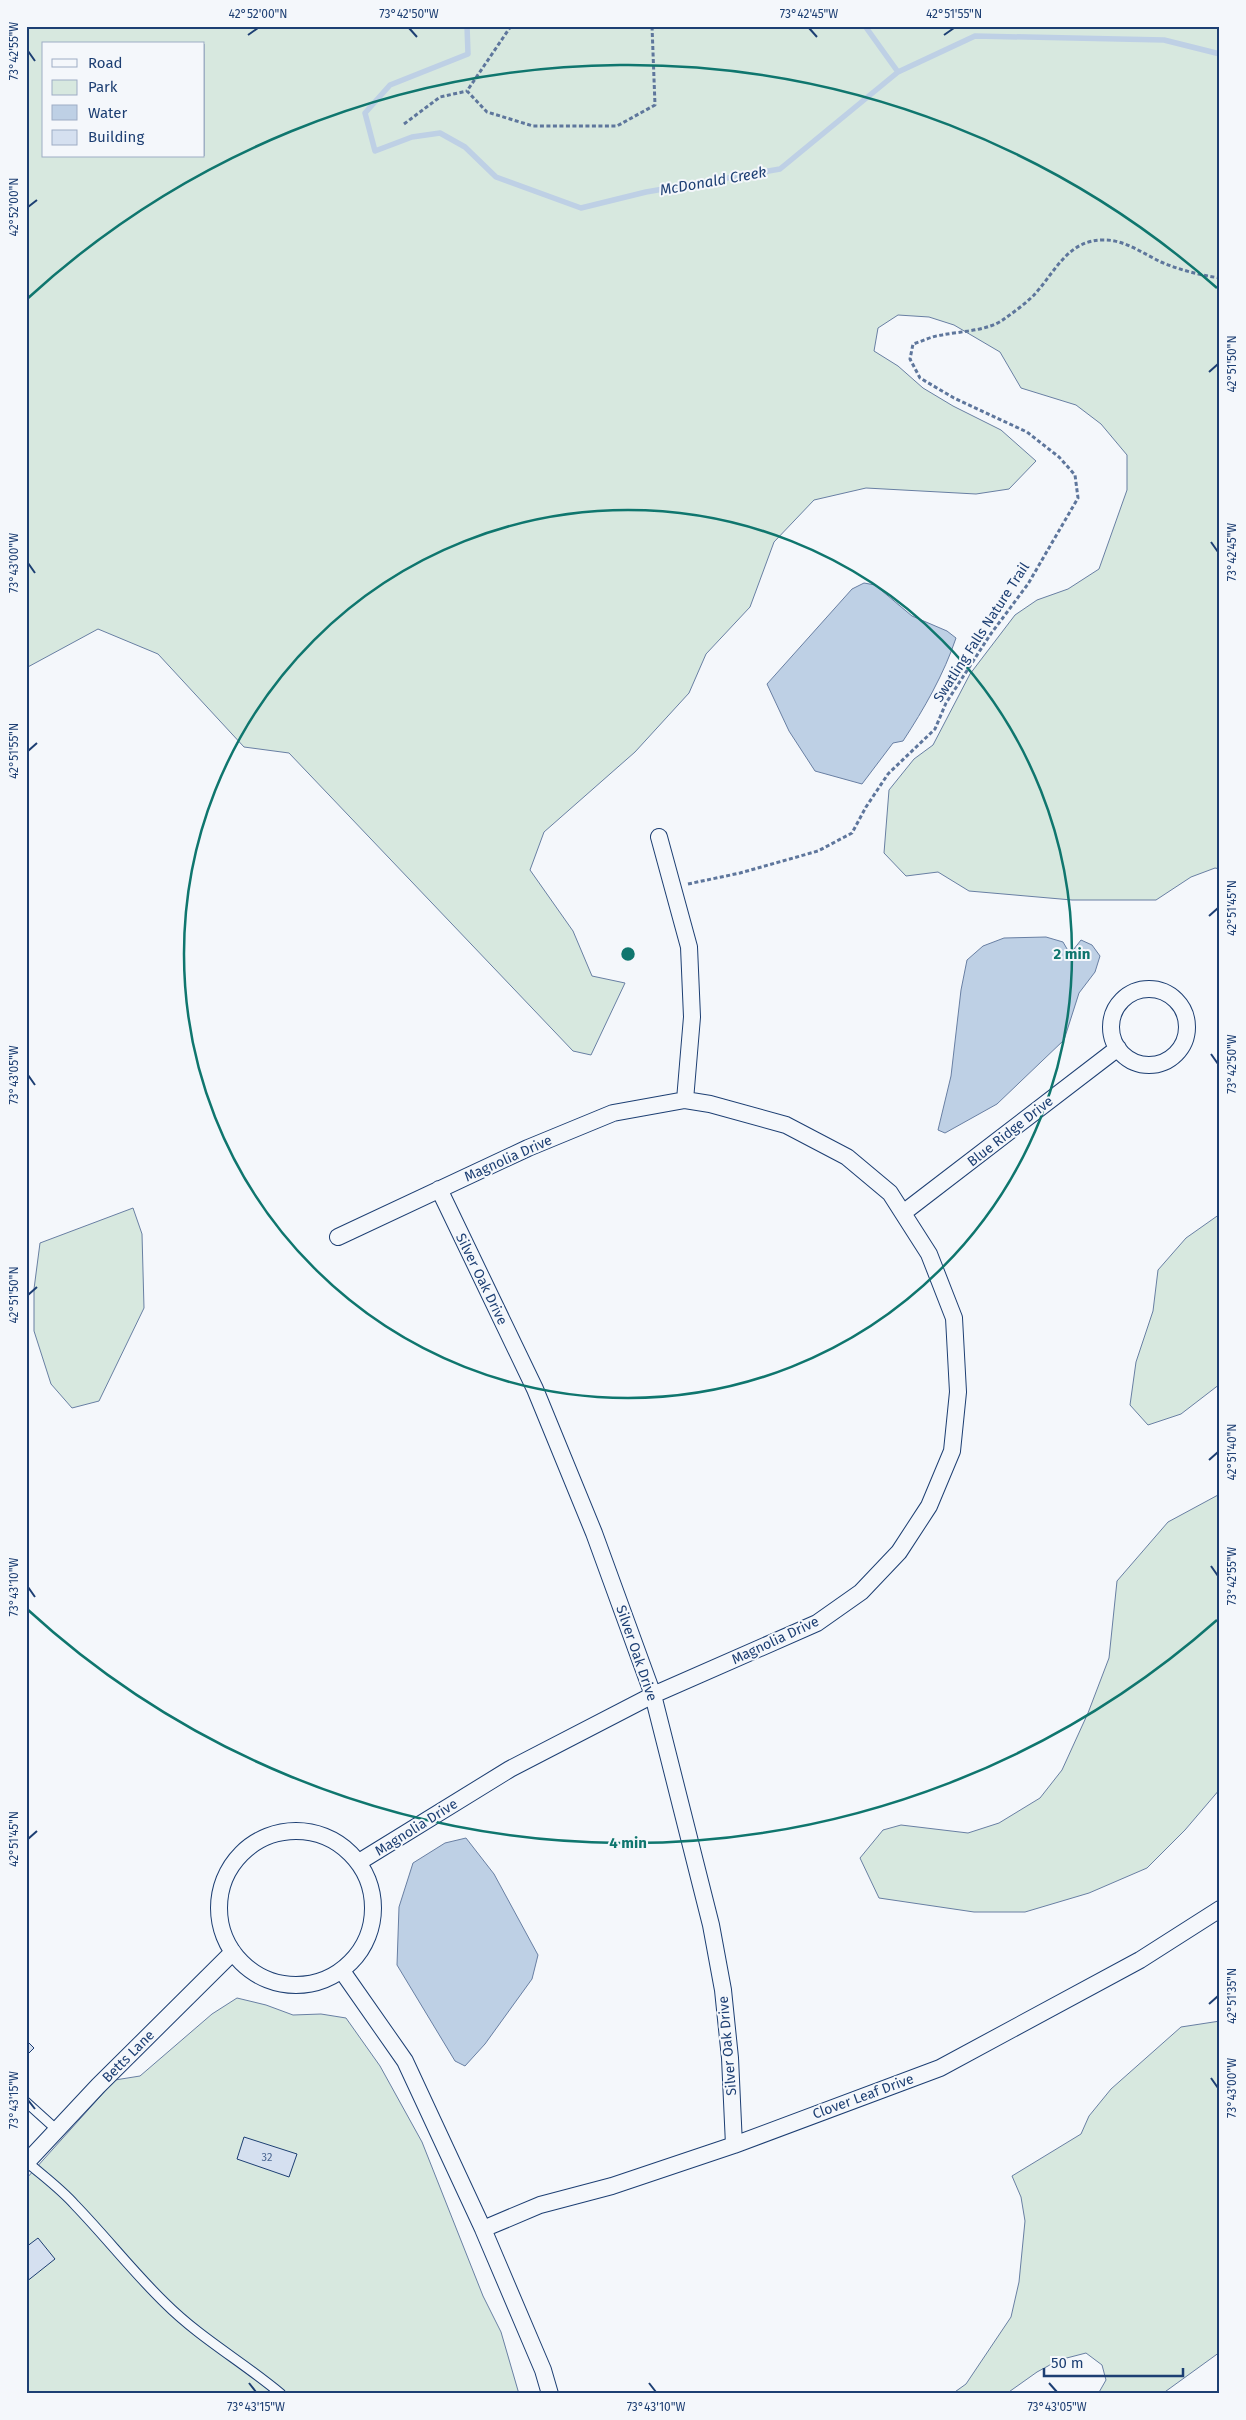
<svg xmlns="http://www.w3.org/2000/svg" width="1246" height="2420" font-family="'Fira Sans',sans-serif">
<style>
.green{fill:#d7e8df;stroke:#687fa3;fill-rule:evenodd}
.water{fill:#bed0e5;stroke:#687fa3}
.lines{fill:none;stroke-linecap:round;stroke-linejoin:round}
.stream{stroke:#bed0e5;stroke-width:5.5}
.building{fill:#d5e0f0;stroke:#1d3f73}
.service-casing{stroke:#1d3f73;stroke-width:11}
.minor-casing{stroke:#1d3f73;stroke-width:18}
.path{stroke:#5e769c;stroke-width:3;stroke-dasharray:4 2.5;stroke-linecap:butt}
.service{stroke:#f4f7fb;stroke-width:9}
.minor{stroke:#f4f7fb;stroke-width:16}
.ticks{fill:none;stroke:#1d3f73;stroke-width:2}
.ring{fill:none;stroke:#0f766e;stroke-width:2.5}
.labels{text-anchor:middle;stroke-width:4;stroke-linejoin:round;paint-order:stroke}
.number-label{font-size:11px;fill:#4b6792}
.street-label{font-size:14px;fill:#1d3f73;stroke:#f4f7fb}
.water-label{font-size:15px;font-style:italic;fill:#1d3f73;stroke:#f4f7fb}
.centre{fill:#0f766e;stroke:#f4f7fb;stroke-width:2.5}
.ring-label{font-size:15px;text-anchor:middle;font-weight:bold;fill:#0f766e;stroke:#f4f7fb;stroke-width:4;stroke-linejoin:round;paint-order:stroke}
.neatline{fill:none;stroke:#1d3f73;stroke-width:2}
.ticks-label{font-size:12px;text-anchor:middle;fill:#1d3f73}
</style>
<rect width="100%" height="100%" fill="#f4f7fb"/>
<path class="green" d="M26,26H1220V869L1215,868L1191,877L1156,900H1072L969,891L938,872L906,876L884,853L889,790L914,759L933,745L970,674L1015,615L1037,600L1068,589L1099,569L1127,490V455L1101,424L1076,405L1021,388L1000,352L954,325L929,317L898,315L878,328L874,351L898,366L923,388L953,406L1001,430L1036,461L1009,489L976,494L866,488L814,500L774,542L750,607L706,654L689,693L635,752L544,832L530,870L573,931L592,976L625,983L591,1055L573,1051L289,753L244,747L158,654L98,629L26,668ZM44,44H204V156H44Z
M133,1208L142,1234L144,1308L99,1401L72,1408L51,1384L34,1331V1289L40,1243Z
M1220,1214V1384L1181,1414L1148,1425L1130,1405L1136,1362L1153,1311L1158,1270L1186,1238Z
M1220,1490V1789L1185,1830L1147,1868L1089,1893L1025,1912H974L879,1898L860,1858L883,1830L901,1825L968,1833L999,1823L1040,1798L1062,1770L1088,1713L1109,1658L1117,1581L1168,1522L1218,1495Z
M237,1998L266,2005L293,2015L321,2014L346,2018L380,2066L422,2142L483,2296L501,2332L519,2394H26V2179L115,2080L140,2076L212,2014Z
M1220,2021V2352L1162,2394H1098L1106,2380L1102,2365L1086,2353L1059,2360L1037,2372L1006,2394H952L966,2384L1011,2317L1019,2282L1025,2221L1021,2197L1012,2176L1081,2134L1089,2116L1111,2089L1181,2027Z"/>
<path class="water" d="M864,583L875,585L912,616L947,631L956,638C944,674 924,709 903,741L893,743L862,784L815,771L789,731L767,684L852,589Z
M1046,937L1063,942L1070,954L1081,940L1092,945L1100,956L1095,972L1079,993L1064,1040L997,1104L945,1133L938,1130L951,1076L961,990L967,960L983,946L1004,938Z
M466,1838L494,1874L538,1955L532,1979L485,2044L465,2066L455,2061L397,1965L399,1907L413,1863L445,1843Z"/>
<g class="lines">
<path class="stream" d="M467,26L468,54L390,85L365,113L375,151L412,137L440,133L465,147L496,177L581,208L646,192L780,169L898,72L975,36L1164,40L1220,54
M865,26L898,72"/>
</g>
<path class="building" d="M26,2040L34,2048L26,2056Z
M244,2137L297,2154L289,2177L237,2159Z
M38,2238L55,2259L26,2282V2247Z"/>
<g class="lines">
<defs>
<path id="service" d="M26,2102L57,2130
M27,2162C43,2176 61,2189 75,2205C106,2237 133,2272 165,2303C200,2338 243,2362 281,2394"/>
<path id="minor" d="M659,837L689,947L692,1017L685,1100
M1111 1027a38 38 0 1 1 76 0a38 38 0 1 1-76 0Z
M439,1189L535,1389L594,1533L653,1695L711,1925L723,1990L730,2058L734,2145
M903,1213L1118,1048
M338,1237L528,1148L613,1113L685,1100L710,1104L786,1125L847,1157L890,1193L929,1254L954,1318L958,1392L952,1451L929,1506L899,1552L861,1592L817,1623L653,1695L510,1769L359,1862
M219 1908a77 77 0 1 1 154 0a77 77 0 1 1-154 0Z
M342,1971L405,2061L483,2229L543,2370L550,2394
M26,2163L98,2086L233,1952
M483,2229L540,2205L612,2186L734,2145L940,2068L1140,1960L1220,1909"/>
</defs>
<use href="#service" class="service-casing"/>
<use href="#minor" class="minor-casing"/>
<path class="path" d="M511,26L467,91L487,112L533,126H617L655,105L652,26
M404,124L440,97L467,91
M688,884L740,873L818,851L852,833L866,807L888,774L935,729L946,703L990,635L1028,584L1078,498L1075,475L1059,457L1027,432L954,398L920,378L910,359L913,344C923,341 932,336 942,335C962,331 988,331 1004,319C1014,312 1025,304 1034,295C1056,271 1068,239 1105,240C1125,240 1144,254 1161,262C1180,270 1199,275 1220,278"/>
<use href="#service" class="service"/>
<use href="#minor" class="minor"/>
</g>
<path class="ticks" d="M409,28L417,37M809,28L817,37M248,35L258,28M944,35L954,28M28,51L35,61M28,207L37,200M1209,372L1218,364M1211,542L1218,552M28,563L35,573M28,751L37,743M1209,916L1218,908M1211,1054L1218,1064M28,1075L35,1085M28,1295L37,1287M1209,1460L1218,1452M1211,1566L1218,1576M28,1587L35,1597M28,1839L37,1831M1209,2004L1218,1996M1211,2078L1218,2088M28,2100L35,2109M249,2383L256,2392M649,2383L656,2392M1049,2383L1057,2392"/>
<g class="ring">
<circle cx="628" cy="954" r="444"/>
<path d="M1217 1620A889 889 0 0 1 27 1609M27 299A889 889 0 0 1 1217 288"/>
</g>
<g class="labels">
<g class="number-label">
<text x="267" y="2161">32</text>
</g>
<g class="street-label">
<text transform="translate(981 632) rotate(-57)" y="5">Swatling Falls Nature Trail</text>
<text transform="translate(1010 1131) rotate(-38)" y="5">Blue Ridge Drive</text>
<text transform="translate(508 1158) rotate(-24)" y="5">Magnolia Drive</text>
<text transform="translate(482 1279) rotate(64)" y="5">Silver Oak Drive</text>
<text transform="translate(775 1640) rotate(-25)" y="5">Magnolia Drive</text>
<text transform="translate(637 1653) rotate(71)" y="5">Silver Oak Drive</text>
<text transform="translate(416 1827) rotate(-32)" y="5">Magnolia Drive</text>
<text transform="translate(727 2046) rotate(-95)" y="5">Silver Oak Drive</text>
<text transform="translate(128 2056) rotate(-45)" y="5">Betts Lane</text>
<text transform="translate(863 2096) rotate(-20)" y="5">Clover Leaf Drive</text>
</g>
<g class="water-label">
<text transform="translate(713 181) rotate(-10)" y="5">McDonald Creek</text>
</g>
</g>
<circle cx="628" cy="954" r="8" class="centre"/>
<g class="ring-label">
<text x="1072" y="959">2 min</text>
<text x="628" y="1848">4 min</text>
</g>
<rect width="1246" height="2420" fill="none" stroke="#f4f7fb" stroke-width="55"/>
<rect x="42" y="42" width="162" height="115" fill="#f4f7fb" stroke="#9eadc5"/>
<rect x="52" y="59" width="25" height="8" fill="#f4f7fb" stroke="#9eadc5"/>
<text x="88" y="68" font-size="15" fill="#1d3f73">Road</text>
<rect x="52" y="80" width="25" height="15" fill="#d7e8df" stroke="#9eadc5"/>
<text x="88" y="92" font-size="15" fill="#1d3f73">Park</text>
<rect x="52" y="105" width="25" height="15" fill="#bed0e5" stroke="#9eadc5"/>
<text x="88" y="118" font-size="15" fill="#1d3f73">Water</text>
<rect x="52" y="130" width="25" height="15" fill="#d5e0f0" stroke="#9eadc5"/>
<text x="88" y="142" font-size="15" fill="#1d3f73">Building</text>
<path d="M1044 2368v8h139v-8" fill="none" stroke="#1d3f73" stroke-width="2.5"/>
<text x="1051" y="2368" font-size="15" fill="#1d3f73" stroke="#f4f7fb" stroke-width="4" paint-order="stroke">50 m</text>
<rect x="28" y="28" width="1190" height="2364" class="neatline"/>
<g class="ticks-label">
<text x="258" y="18">42°52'00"N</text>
<text x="409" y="18">73°42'50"W</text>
<text x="809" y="18">73°42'45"W</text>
<text x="954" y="18">42°51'55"N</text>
<text transform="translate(14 51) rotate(-90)" y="4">73°42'55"W</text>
<text transform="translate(14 207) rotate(-90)" y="4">42°52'00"N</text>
<text transform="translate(1232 364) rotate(-90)" y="4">42°51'50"N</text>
<text transform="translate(1232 552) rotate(-90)" y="4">73°42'45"W</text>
<text transform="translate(14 563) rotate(-90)" y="4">73°43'00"W</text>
<text transform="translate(14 751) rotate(-90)" y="4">42°51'55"N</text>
<text transform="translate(1232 908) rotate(-90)" y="4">42°51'45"N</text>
<text transform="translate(1232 1064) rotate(-90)" y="4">73°42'50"W</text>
<text transform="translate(14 1075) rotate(-90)" y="4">73°43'05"W</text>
<text transform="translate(14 1295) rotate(-90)" y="4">42°51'50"N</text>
<text transform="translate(1232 1452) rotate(-90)" y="4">42°51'40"N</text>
<text transform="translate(1232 1576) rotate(-90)" y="4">73°42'55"W</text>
<text transform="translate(14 1587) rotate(-90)" y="4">73°43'10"W</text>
<text transform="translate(14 1839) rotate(-90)" y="4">42°51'45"N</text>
<text transform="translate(1232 1996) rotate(-90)" y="4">42°51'35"N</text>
<text transform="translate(1232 2088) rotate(-90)" y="4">73°43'00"W</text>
<text transform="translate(14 2100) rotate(-90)" y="4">73°43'15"W</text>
<text x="256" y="2411">73°43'15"W</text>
<text x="656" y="2411">73°43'10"W</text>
<text x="1057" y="2411">73°43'05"W</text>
</g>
</svg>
